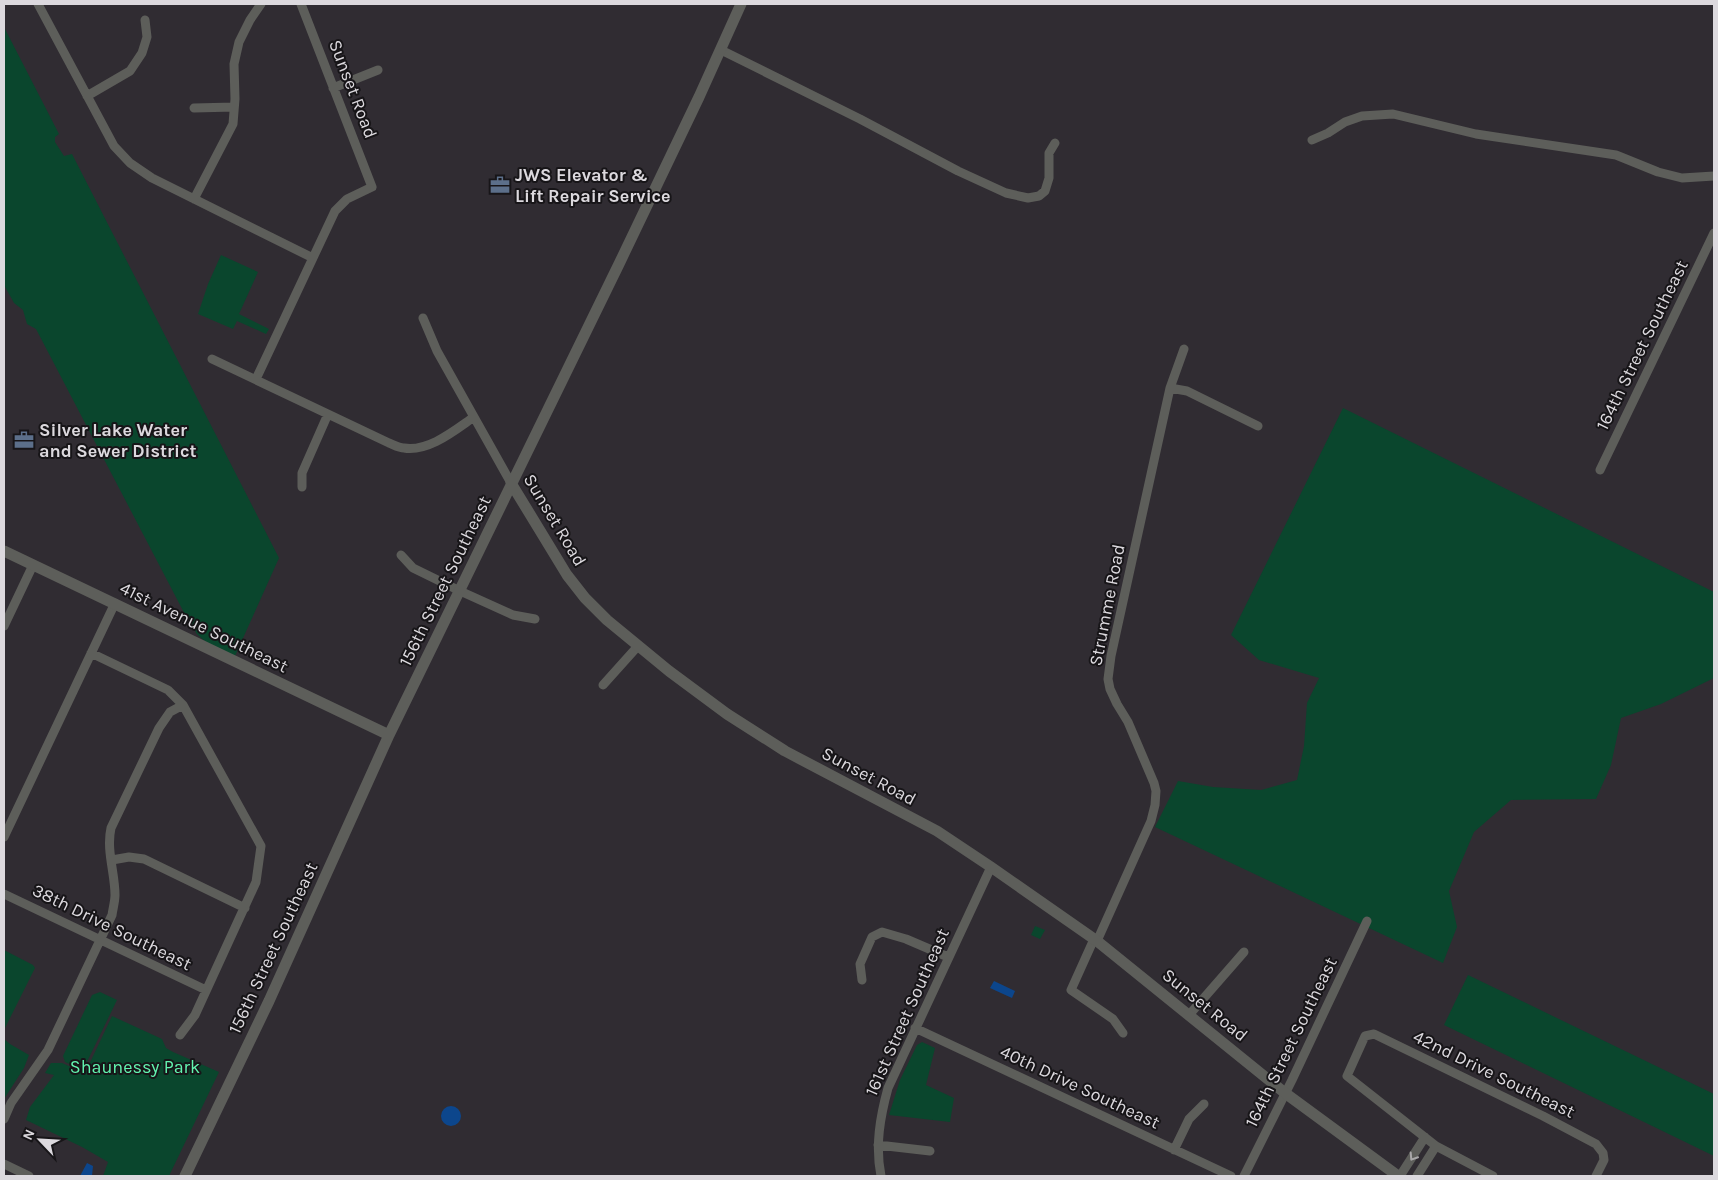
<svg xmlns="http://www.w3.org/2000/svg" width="1718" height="1180" font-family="Karla,sans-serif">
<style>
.green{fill:#0a462d}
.water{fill:#0c468c}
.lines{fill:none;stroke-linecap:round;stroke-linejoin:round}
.minor{stroke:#5d5e5a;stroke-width:9}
.tertiary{stroke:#5d5e5a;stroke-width:11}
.oneway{stroke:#a9a8a9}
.labels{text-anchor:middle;stroke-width:4;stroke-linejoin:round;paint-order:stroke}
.street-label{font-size:18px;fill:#dcd9de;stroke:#171518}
.poi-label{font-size:18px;font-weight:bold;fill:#dcd9de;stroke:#171518;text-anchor:start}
.park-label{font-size:18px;fill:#63f5b0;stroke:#171518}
</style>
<rect width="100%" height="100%" fill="#302c32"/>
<path class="green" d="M4,27L59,134L55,137V142L64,156L72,154L279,558L235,656C223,650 207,645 198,635C195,632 195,629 191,626L36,329L27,324L23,310L14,303L4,285Z
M221,255L258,272L239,314L269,329L266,334L237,321L233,329L198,314L208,284Z
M1343,408L1714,592V678L1661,704L1621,718L1611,765L1596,799L1511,800L1474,832L1449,891L1457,927L1443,963L1155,827L1178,781L1213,787L1261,790L1297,780L1304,746L1307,703L1319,678L1259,660L1231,635Z
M1035,926L1045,930L1040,939L1031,935Z
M4,950L33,965L35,968L4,1030Z
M1468,975L1714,1094V1156L1444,1025Z
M100,992L117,1000L83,1070L65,1062L63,1056L92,995Z
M112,1016L162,1039L166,1048L173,1052L219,1072L169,1176H103L108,1162L82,1147L26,1120L30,1107L54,1075L45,1073L51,1063H62L85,1073Z
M4,1039L10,1044L29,1055L24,1068L4,1099Z
M922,1042L935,1048L926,1085L954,1098L950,1122L889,1115L900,1080L917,1045Z"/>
<path class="water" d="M994,981L1015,991L1012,998L990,988Z
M441 1116a10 10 0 1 1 20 0a10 10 0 1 1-20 0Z
M87,1163L93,1166L92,1176H80Z"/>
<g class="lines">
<path class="minor" d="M38,4L114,146L130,163L152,178L313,258
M721,50L860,119L958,171L1006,193L1028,198L1039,196L1045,191L1049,178V153L1055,143
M333,88L378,70
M87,96L130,71L142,53L147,37L145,20
M194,108L234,107
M1312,140L1328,133L1345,122L1362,116L1393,114L1476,134L1616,155L1658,172L1682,178L1714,176
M194,199L233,124L235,99L234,64L239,42L250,20L261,4
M423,318L437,351L511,483
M212,359L389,443C394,445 399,448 404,448C429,452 455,430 474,417
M256,379L335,211L347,199L372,187L301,4
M1170,388L1187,391L1258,426
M1600,470L1714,233
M302,487V473L328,414
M401,555L413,568L460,591L513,615L535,619
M4,626L33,565
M91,653L168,690L183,705L261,846L256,882L195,1015L180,1035
M603,685L638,646
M4,837L115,603
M112,860L129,857L144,859L245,908
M4,894L206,990
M1094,939L1071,990L1113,1019L1123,1033
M1097,941L1151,821L1155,805L1156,791L1154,783L1128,722L1117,704L1110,689L1108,679L1111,656L1170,388L1184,349
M862,980L860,964L872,937L882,932L906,939L948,957
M1189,1015L1244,952
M915,1028L1231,1176
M4,1119L11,1103L48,1050L112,915C113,908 115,901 115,895C115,873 106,850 111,828L159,728L170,712L183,705
M878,1145L930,1151
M1174,1150L1189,1119L1204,1104
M4,1164L29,1176
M881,1176C875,1146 880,1117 888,1088L991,867
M1244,1176L1292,1080L1367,921
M1400,1176L1425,1137
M1417,1176L1436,1146
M1493,1176L1436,1146L1347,1076L1365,1036L1374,1034L1543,1116L1596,1144L1603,1153L1604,1160L1596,1176"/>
<path class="tertiary" d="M511,483L567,575L585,598L607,620L669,671L727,714L785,751L937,831L991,867L1097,941L1285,1093L1398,1176
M4,551L389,735
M185,1176L269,1001L389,735L619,264L699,97L741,4"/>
</g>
<defs><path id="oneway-chevron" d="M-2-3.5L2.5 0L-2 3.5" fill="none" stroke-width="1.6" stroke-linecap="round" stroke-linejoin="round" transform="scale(1.25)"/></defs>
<use class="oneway" href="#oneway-chevron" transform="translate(1413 1157) rotate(123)"/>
<defs>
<symbol id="office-bare" viewBox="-9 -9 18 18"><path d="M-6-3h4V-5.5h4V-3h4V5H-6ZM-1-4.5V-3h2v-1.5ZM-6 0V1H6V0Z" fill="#5c6f8a" stroke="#171518" stroke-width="2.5" paint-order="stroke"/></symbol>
</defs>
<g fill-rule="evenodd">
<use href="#office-bare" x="486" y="171" width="28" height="28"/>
<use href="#office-bare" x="10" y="426" width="28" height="28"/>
</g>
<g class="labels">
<g class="street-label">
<text transform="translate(353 89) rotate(69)" y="6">Sunset Road</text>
<text transform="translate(1642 345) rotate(-64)" y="6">164th Street Southeast</text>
<text transform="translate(555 520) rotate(59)" y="6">Sunset Road</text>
<text transform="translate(445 581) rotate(-64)" y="6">156th Street Southeast</text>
<text transform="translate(1107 605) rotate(-79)" y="6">Strumme Road</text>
<text transform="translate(204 627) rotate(26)" y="6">41st Avenue Southeast</text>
<text transform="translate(869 776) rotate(28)" y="6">Sunset Road</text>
<text transform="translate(112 927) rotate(26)" y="6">38th Drive Southeast</text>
<text transform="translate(273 948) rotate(-65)" y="6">156th Street Southeast</text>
<text transform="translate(1205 1005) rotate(39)" y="6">Sunset Road</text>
<text transform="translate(907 1012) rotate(-66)" y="6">161st Street Southeast</text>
<text transform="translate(1291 1042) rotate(-64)" y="6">164th Street Southeast</text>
<text transform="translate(1494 1074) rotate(26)" y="6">42nd Drive Southeast</text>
<text transform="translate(1080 1087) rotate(25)" y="6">40th Drive Southeast</text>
</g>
<g class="poi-label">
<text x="515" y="181">JWS Elevator &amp;<tspan x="515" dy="21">Lift Repair Service</tspan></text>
<text x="39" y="436">Silver Lake Water<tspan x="39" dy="21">and Sewer District</tspan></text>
</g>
<g class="park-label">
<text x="135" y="1073">Shaunessy Park</text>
</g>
</g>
<rect width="1718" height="1180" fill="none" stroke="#dcd9de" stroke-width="10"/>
<g transform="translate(40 1140) rotate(295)" stroke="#171518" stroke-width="4" paint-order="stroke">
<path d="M0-4L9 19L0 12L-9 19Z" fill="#dcd9de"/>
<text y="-8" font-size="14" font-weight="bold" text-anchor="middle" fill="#dcd9de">N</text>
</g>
</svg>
